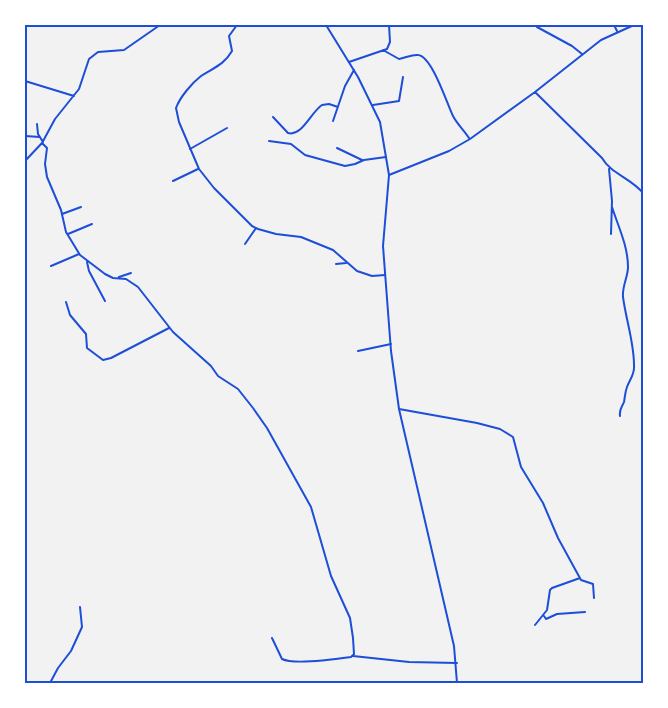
<svg xmlns="http://www.w3.org/2000/svg" width="668" height="708" font-family="'Open Sans',sans-serif">
<style>
.lines{fill:none;stroke-linecap:round;stroke-linejoin:round}
.minor{stroke:#1d4ed8;stroke-width:2}
.tertiary{stroke:#1d4ed8;stroke-width:2}
.neatline{fill:none;stroke:#1d4ed8;stroke-width:2}
</style>
<rect width="100%" height="100%" fill="#f2f2f2"/>
<g class="lines">
<path class="minor" d="M237,25L229,36L232,51C224,65 213,68 201,76C192,83 180,97 176,108L179,122L199,169L214,188L252,226L258,229L276,234L301,237L333,250L357,271L372,276L385,275
M614,25L617,31
M537,27L572,46L582,54
M383,50L399,59C405,58 413,54 418,55C432,56 447,104 453,116C457,124 464,130 469,138
M349,62L387,49L390,42L389,25
M25,81L74,96
M535,92L602,158C611,174 631,178 643,193
M373,105L399,101L403,77
M273,117L288,133C302,137 311,112 322,105L329,104L338,107
M333,121L345,86L354,70
M37,124L38,134L43,142
M25,136L40,137
M269,141L291,144L305,155L345,166L355,164L364,160L386,157
M42,143L47,148L45,164L47,177L61,210L66,232L80,255L105,274L113,278L126,279L138,287L173,332L211,366L218,376L238,389L253,408L267,428L311,507L331,576L350,618L353,638L354,654L351,657C337,659 294,665 282,659L272,638
M337,148L362,160
M190,149L227,128
M25,161L42,143L55,119L79,89L89,59L98,52L124,50L160,25
M609,169L612,201L611,234
M389,175L449,151L470,139L535,92L601,40L634,25
M173,181L198,169
M612,207C618,226 628,246 628,267C628,277 622,286 623,297C626,320 634,342 634,365C635,374 630,379 627,387C625,392 625,397 624,402C622,407 619,409 620,416
M62,214L81,207
M68,234L92,224
M245,244L256,228
M87,262L89,271L105,301
M336,264L346,263
M51,266L79,254
M119,277L131,273
M66,302L70,315L86,334L87,348L103,360L111,358L169,328
M358,351L391,344
M399,409L477,423L500,429L513,437L521,467L543,503L558,538L581,580L593,584L594,598
M544,616L546,619L557,614L585,612
M535,625L547,610L550,590L552,588L580,578
M353,656L409,662L457,663
M50,683L58,668L71,651L82,627L80,607"/>
<path class="tertiary" d="M326,25L358,77L380,122L389,175L383,246L391,351L399,409L454,646L457,683"/>
</g>
<rect width="668" height="708" fill="none" stroke="#ffffff" stroke-width="52"/>
<rect x="26" y="26" width="616" height="656" class="neatline"/>
</svg>
